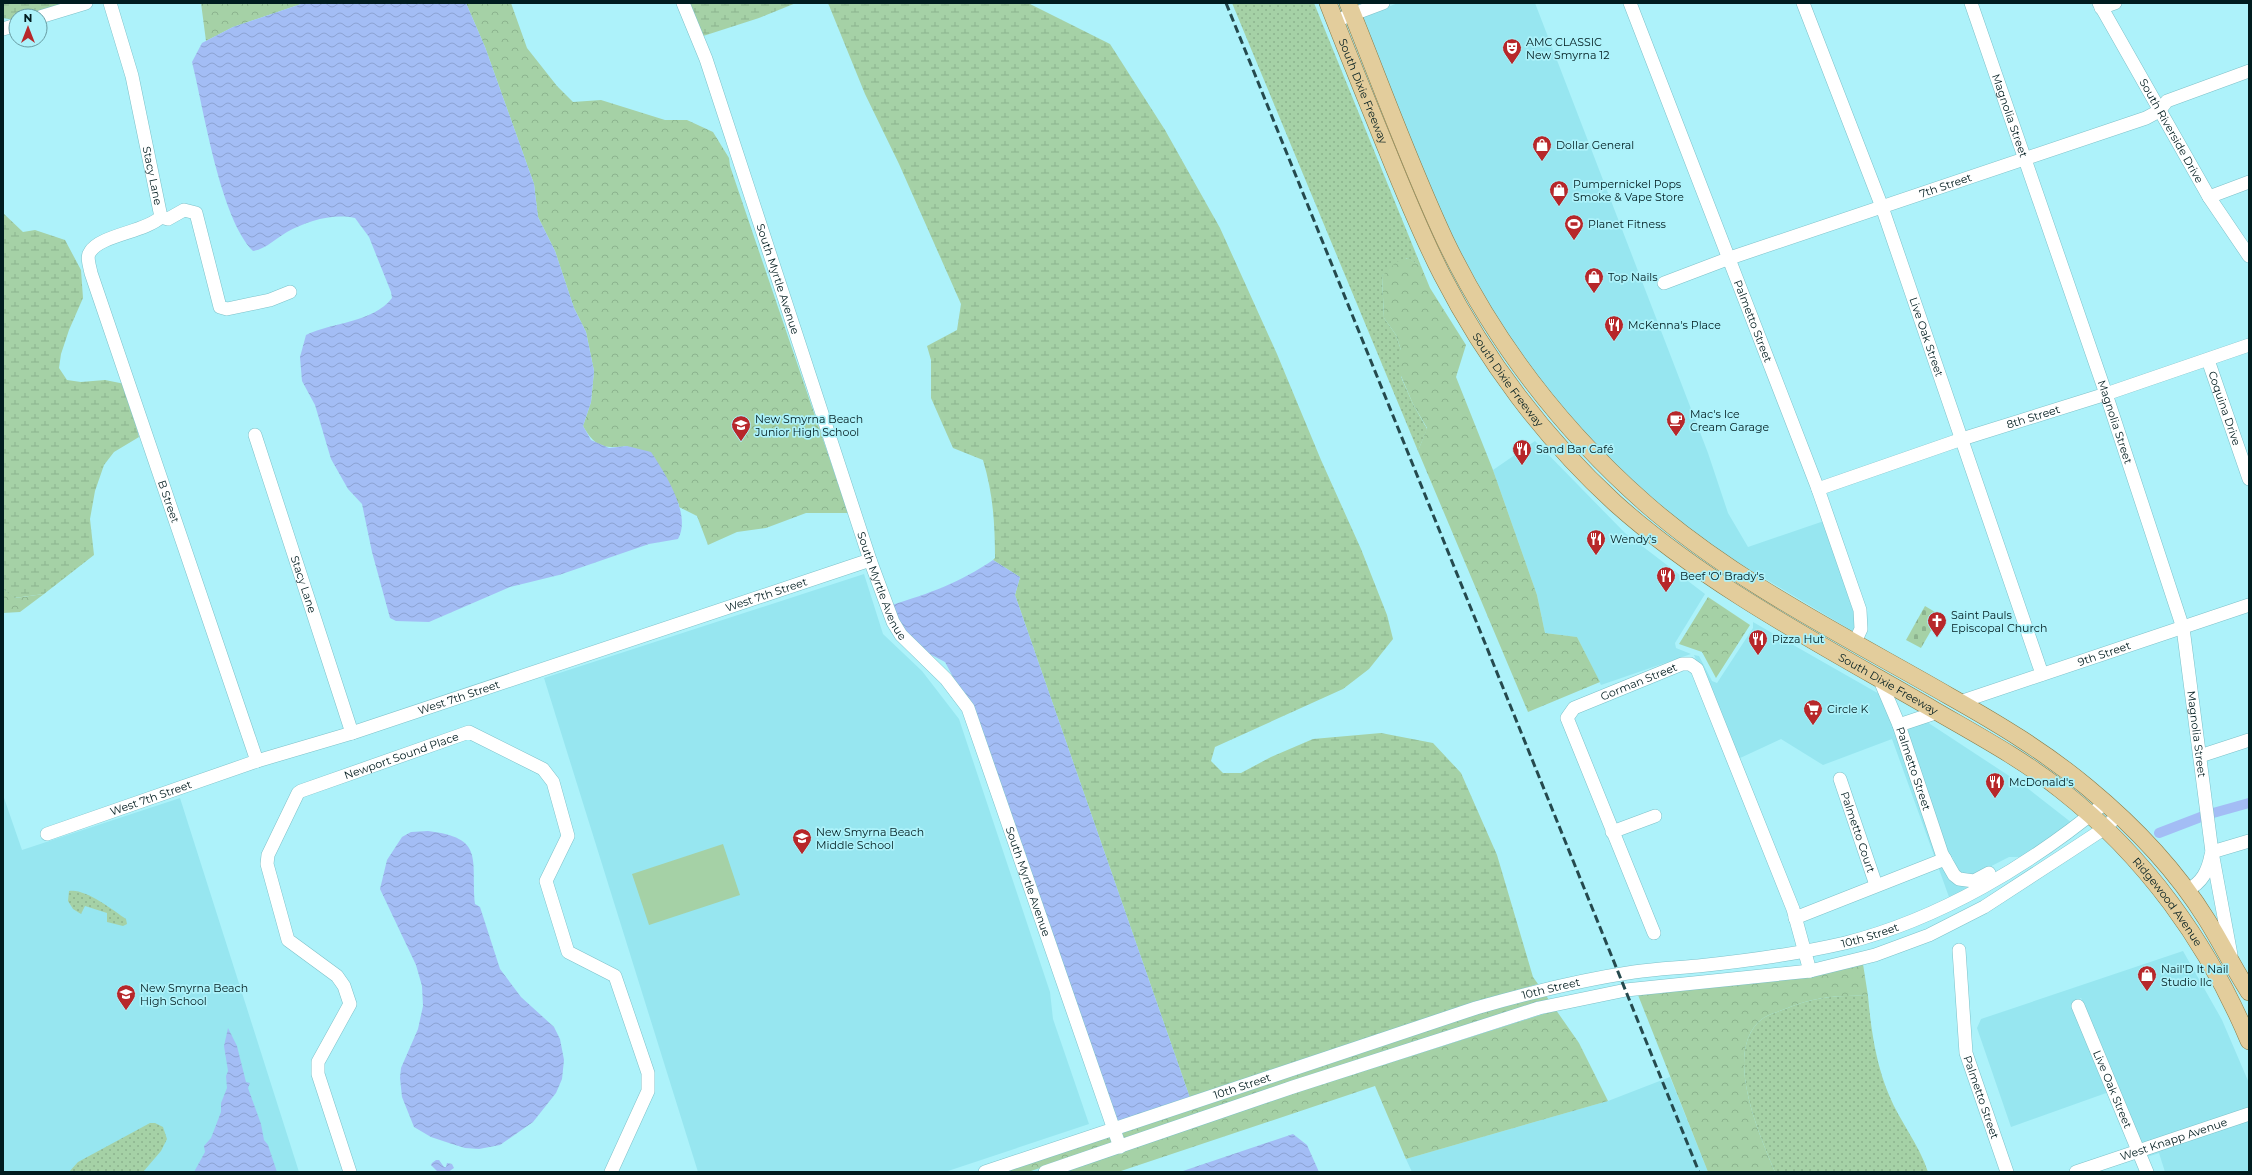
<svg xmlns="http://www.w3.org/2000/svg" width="2252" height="1175" font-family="Montserrat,sans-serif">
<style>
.built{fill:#97e6f0}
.grass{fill:url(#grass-dots)}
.forest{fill:url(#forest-crowns)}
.wetland{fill:url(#wetland-marsh)}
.cemetery{fill:url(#cemetery-stones)}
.garden{fill:#a5d1a6}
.water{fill:url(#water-waves)}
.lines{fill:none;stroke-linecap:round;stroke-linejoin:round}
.canal{stroke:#a3bdf5;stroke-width:10}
.minor-casing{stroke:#7dc1c9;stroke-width:14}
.major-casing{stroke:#887a45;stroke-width:18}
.minor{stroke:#fff;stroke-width:13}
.major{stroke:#e3cd9c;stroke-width:17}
.rail{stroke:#254a4e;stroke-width:3;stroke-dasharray:8 4;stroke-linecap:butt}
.labels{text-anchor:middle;stroke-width:3.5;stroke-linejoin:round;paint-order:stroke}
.poi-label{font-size:11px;fill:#001c1f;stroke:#adf2fa;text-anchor:start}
.street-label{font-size:11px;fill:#001c1f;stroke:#adf2fa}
</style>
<defs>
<pattern id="grass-dots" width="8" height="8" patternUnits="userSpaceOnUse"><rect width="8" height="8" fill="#a5d1a6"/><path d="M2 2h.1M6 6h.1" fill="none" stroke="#8cb38e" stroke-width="1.8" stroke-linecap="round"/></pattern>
<pattern id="forest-crowns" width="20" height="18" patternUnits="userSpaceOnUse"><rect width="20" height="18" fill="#a5d1a6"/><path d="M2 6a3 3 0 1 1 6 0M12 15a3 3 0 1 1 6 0" fill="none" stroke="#8cb38e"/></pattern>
<pattern id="wetland-marsh" width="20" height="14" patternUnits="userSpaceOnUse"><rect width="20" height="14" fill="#a5d1a6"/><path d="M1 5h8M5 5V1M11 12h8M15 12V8" fill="none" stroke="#8cb38e"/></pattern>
<pattern id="cemetery-stones" width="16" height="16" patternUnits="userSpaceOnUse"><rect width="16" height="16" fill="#a5d1a6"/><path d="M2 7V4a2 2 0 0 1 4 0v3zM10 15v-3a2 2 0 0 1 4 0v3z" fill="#8cb38e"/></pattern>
<pattern id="water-waves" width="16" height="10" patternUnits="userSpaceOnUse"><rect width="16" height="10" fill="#a3bdf5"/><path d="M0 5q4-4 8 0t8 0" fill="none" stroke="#8ba2d2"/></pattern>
</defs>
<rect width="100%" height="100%" fill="#adf2fa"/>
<path class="built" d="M1398,3H1535L1708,453L1728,513L1748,547L1824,521L1856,620L1854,632L1702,541L1610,461L1558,401L1508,337L1458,248L1427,184L1359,18Z
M1535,441L1625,533L1705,594L1675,643L1676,648L1691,654L1601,685L1577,637L1545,633L1537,595L1493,470Z
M864,574L883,634L922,671L959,719L1050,992L1053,1019L1089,1124L945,1172H698L544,678Z
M1753,622L1881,695L1958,885L1970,887L1949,897L1892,739L1823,765L1781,739L1738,759L1694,655L1699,656L1712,681L1717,683L1753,628Z
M1927,722L2026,787L2072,823L2023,857H2009L1972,876H1966L1958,871L1953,858L1947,852L1905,729Z
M3,795L22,850L180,798L299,1172H3Z
M2183,951L2222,1020L2249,1083V1109L2141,1145L2081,998L2072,1003L2109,1092L2011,1127L1977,1028L1981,1019Z
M1670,1077L1708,1172H1412L1406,1159L1608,1101Z
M2249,1120V1172H2165L2159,1153L2147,1157L2146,1155Z"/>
<path class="grass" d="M1232,3H1314L1421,266L1407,258L1382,276L1384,318L1396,335L1401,350V377L1413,404L1427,429L1418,451Z
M69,891C85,888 113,910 126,919L127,924L123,926L107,922V913L85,906L81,914L73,909L68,901Z
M1868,996C1871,1030 1876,1064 1889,1095C1900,1122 1919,1144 1928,1172H1775C1759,1134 1722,1050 1762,1019C1768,1014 1778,1012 1785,1009C1814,997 1837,995 1868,996Z
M150,1123H155L163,1127L167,1139L161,1151L143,1172H69L78,1162Z"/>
<path class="forest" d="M201,3H304L233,27L206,41Z
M466,3H511L527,48L557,86L573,102L601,100L665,120H687L713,132L729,158L730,166L848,513H806L766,528L737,532L708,545L697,516L679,507V504L627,446C603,449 595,447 583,426L591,402L594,371L586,332L574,308L555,251L538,217L534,184L485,47Z
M1408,258L1421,266L1430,288L1466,345L1456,377L1493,470L1537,595L1545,633L1577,637L1600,682L1528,712L1418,451L1427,428L1413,404L1401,376V350L1396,335L1384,318L1382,276L1396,262Z
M3,589L15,598L44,594L20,612L3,613Z
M1708,597L1750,625L1716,678L1702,652L1679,644Z
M1863,964L1868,996C1837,995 1814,997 1785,1009C1778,1012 1768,1014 1762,1019C1722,1050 1759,1134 1775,1172H1708L1638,995Z
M1545,994L1549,1000L1123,1140L1121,1133L1477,1013Z
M1556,1010L1579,1043L1608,1101L1406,1159L1375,1086L1118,1172H1062L1295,1093Z
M1111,1136L1114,1143L1028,1172H1002Z"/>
<path class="wetland" d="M3,3H83L40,16H16V20L3,18Z
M683,3H796L759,18L697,38Z
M828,3H1028L1110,44L1165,130L1220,228L1277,354L1321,460L1361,549L1387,615L1393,639L1369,669L1343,689L1215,747L1211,761L1223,773H1241L1271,757L1313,739L1381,733L1433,743L1461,773L1497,855L1533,977L1538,984L1474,1003L1190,1098L1015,595L1020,577L993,560L995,558C995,524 993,493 983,460L953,448L931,398V360L927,346L957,330L961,304L899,164L865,94Z
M3,213L23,232L35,230L65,240L81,270L83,298L69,330L61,354L59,368L67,380L81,382L105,380L125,384L139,437L114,452L104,465L95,491L90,519L94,555L44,594L14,598L3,589Z"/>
<path class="cemetery" d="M1925,606L1940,615L1921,648L1906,640Z"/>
<path class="garden" d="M723,844L740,895L649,925L632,874Z"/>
<path class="water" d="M304,3H466L485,47L534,184L538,217L555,251L574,308L586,332L594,371L591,402L583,426L591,440L609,448L627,446L651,452C665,473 692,515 678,539L649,544L559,575L510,587L429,622L396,621L390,618L372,552L362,504L348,489L331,459L315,405L302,381L300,357L306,335C332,322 373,323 392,298L391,292L369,237L355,218C333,213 307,221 287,232C275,239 266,249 253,251C220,218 204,110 192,62L202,43L233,27Z
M993,560L1020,577L1015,595L1190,1098L1117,1122L1011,813L959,688L945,662L924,651L904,631L892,605C930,593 959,583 993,560Z
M428,831C485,838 471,858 475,904L480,907L500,969L521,997L554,1027L560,1039L564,1060L562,1079L556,1093L533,1122L500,1145L479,1149L465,1148L449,1143L431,1137L414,1127L402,1097L400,1078L401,1068L418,1029L423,1006L422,986L416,965L380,889L387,860L402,837L411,832Z
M228,1028L237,1046L246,1082L250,1083L248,1088L261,1124L264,1140L268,1145L277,1172H194L205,1152L204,1146L211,1138L221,1112V1103L227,1088L226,1076L228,1071L224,1046Z
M1293,1134L1307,1145L1319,1172H1180Z
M436,1160H439L444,1167H446L447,1163L452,1164L454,1168L448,1172H438L431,1165L432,1163Z"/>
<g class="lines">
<path class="canal" d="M2159,833L2206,815L2249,803"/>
<defs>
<g id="minor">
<path id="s1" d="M110,3L132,76L161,217L168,219L184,210L196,213L220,307L227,309L270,300L290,292"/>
<path id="s2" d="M683,3L706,59L870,560L893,622L901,635L946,679L968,708L1120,1147"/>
<path id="s3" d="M1630,3L1818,489L1860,610L1861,629L1855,642"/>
<path id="s4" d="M1803,3L1882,207L2042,674"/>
<path id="s5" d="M1971,3L2106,394L2183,628L2212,852L2231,955"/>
<path id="s6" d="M2099,3L2209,197L2249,256"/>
<path d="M2101,8L2115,3"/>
<path d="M40,17L86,3"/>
<path d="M1335,21L1383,3"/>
<path d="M3,29L16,25"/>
<path d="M2209,197L2249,182"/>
<path id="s7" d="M161,217C145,232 100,235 90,252C86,257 90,267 91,273L257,761"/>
<path id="s8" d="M1664,283L1730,258L2146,118L2159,111L2167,101L2249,71"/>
<path id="s9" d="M2208,360L2249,479"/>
<path id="s10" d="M255,435L352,733"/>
<path id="s11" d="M1818,489L1962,439L2106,394L2249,345"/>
<path id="s12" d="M1879,678L1899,725L1942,854L1954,875L1959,879L1974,881L1989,873"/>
<path id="s13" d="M1960,702L2249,605"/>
<path d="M1899,725L1938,712"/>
<path d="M2200,756L2249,740"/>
<path id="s14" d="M1840,779L1876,885"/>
<path d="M1612,832L1655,816"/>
<path id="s15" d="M47,834L257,761L352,733L870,560"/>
<path d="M2212,852L2249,841"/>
<path d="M2187,890C2202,883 2208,871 2211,855"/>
<path d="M1795,918L1945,859"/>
<path id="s16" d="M1654,933L1567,718L1574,708L1682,664H1690L1697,669L1793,909L1810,971"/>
<path id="s17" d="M1959,950L1966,1053L2007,1172"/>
<path id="s18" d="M2078,1006L2147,1172"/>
<path id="s19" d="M350,1172L318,1074V1062L350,1004L344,986L337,976L288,940L267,864L268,855L298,793L301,791L469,732L543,769L553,782L568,836L546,881L568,952L615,976L648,1073V1091L611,1172"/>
<path id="s20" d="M985,1172L1476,1008C1528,993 1580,980 1634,972C1655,969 1677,968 1698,966C1747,961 1797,954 1845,943C1940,919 2030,865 2105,803"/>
<path d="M1045,1172L1293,1087L1539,1008L1626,990L1810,971L1875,955L1929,935L1984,907L2070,851L2105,828L2118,815"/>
<path id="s21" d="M2076,1172L2249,1114"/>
</g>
<g id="major">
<path id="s22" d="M1328,3C1347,52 1367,101 1387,150C1404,192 1421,234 1442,275C1485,359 1545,439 1615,503C1710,588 1824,646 1934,710C1977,735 2022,759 2061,790C2145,856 2208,943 2249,1041"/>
<path d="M1348,3C1380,82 1409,163 1445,240C1493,340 1562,430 1645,503C1735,582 1845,636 1949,696C1997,723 2044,751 2087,787C2133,825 2176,870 2207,920C2222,944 2234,969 2249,992"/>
</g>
</defs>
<use href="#minor" class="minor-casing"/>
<use href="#major" class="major-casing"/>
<use href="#minor" class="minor"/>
<use href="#major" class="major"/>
<path class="rail" d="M1226,3L1699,1172"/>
</g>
<defs>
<symbol id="theatre-pin" viewBox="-11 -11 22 30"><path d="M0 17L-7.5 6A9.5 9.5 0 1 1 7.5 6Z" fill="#b7272a" stroke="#adf2fa"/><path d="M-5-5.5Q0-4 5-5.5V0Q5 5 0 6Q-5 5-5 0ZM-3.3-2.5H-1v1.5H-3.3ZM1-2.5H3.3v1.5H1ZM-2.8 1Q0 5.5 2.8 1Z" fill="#fff"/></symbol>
<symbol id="shop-pin" viewBox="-11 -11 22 30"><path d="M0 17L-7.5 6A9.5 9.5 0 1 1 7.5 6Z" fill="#b7272a" stroke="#adf2fa"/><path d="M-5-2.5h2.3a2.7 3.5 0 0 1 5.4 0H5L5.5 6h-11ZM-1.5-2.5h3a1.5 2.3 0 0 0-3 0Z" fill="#fff"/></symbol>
<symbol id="stadium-pin" viewBox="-11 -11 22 30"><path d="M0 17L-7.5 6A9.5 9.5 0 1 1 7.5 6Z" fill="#b7272a" stroke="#adf2fa"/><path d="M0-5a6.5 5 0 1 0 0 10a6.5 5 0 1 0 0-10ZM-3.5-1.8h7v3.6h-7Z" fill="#fff"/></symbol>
<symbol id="restaurant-pin" viewBox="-11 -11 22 30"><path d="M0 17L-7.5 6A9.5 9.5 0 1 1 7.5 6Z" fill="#b7272a" stroke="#adf2fa"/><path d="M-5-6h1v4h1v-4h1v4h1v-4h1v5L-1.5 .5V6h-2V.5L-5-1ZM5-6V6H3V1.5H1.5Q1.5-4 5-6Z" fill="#fff"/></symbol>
<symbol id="cafe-pin" viewBox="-11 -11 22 30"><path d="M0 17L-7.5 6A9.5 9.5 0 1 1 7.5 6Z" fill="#b7272a" stroke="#adf2fa"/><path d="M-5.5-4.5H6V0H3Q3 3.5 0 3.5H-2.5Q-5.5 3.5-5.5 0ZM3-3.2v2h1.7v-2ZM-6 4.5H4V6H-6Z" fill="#fff"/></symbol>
<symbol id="school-pin" viewBox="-11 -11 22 30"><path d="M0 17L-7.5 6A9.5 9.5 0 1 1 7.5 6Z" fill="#b7272a" stroke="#adf2fa"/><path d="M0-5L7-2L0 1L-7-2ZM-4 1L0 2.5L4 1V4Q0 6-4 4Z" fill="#fff"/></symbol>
<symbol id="church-pin" viewBox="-11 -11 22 30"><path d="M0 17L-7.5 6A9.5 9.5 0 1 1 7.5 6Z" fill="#b7272a" stroke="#adf2fa"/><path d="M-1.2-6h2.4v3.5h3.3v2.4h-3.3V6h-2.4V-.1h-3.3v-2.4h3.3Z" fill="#fff"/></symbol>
<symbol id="supermarket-pin" viewBox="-11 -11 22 30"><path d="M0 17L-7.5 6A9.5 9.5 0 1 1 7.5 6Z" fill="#b7272a" stroke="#adf2fa"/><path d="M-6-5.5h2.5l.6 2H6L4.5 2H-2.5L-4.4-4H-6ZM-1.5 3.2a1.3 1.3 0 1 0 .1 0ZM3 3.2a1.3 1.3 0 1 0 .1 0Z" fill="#fff"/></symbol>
</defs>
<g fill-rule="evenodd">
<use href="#theatre-pin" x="1501" y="37" width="22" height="30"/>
<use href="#shop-pin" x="1531" y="134" width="22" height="30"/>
<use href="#shop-pin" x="1548" y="179" width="22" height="30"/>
<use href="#stadium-pin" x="1563" y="213" width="22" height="30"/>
<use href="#shop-pin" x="1583" y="266" width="22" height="30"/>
<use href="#restaurant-pin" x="1603" y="314" width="22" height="30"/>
<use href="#cafe-pin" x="1665" y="409" width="22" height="30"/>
<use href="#school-pin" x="730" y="414" width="22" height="30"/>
<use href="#restaurant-pin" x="1511" y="438" width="22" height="30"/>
<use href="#restaurant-pin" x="1585" y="528" width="22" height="30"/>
<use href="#restaurant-pin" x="1655" y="565" width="22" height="30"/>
<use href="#church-pin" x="1926" y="610" width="22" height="30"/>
<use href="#restaurant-pin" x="1747" y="628" width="22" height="30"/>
<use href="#supermarket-pin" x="1802" y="698" width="22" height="30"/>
<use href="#restaurant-pin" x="1984" y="771" width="22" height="30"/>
<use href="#school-pin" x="791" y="827" width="22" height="30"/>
<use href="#shop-pin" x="2136" y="964" width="22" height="30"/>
<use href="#school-pin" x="115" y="983" width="22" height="30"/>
</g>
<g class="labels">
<g class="poi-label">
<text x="1526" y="46">AMC CLASSIC<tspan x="1526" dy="13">New Smyrna 12</tspan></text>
<text x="1556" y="149">Dollar General</text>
<text x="1573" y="188">Pumpernickel Pops<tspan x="1573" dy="13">Smoke &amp; Vape Store</tspan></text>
<text x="1588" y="228">Planet Fitness</text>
<text x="1608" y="281">Top Nails</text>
<text x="1628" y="329">McKenna's Place</text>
<text x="1690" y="418">Mac's Ice<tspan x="1690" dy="13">Cream Garage</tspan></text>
<text x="755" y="423">New Smyrna Beach<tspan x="755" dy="13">Junior High School</tspan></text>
<text x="1536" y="453">Sand Bar Café</text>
<text x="1610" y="543">Wendy's</text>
<text x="1680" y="580">Beef 'O' Brady's</text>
<text x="1951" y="619">Saint Pauls<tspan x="1951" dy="13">Episcopal Church</tspan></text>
<text x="1772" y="643">Pizza Hut</text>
<text x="1827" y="713">Circle K</text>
<text x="2009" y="786">McDonald's</text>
<text x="816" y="836">New Smyrna Beach<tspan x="816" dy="13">Middle School</tspan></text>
<text x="2161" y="973">Nail'D It Nail<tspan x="2161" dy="13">Studio llc</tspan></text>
<text x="140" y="992">New Smyrna Beach<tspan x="140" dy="13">High School</tspan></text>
</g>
<g class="street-label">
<text dy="4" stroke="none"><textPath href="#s22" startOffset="95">South Dixie Freeway</textPath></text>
<text dy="4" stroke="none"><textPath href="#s5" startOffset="119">Magnolia Street</textPath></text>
<text dy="4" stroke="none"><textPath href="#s6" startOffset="147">South Riverside Drive</textPath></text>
<text dy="4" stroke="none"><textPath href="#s1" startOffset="178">Stacy Lane</textPath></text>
<text dy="4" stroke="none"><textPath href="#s8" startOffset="298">7th Street</textPath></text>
<text dy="4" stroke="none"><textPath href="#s2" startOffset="292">South Myrtle Avenue</textPath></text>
<text dy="4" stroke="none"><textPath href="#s3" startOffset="341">Palmetto Street</textPath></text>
<text dy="4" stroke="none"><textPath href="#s4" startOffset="356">Live Oak Street</textPath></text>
<text dy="4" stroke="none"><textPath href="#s22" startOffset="419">South Dixie Freeway</textPath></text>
<text dy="4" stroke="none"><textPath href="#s9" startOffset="51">Coquina Drive</textPath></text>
<text dy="4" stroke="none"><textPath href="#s11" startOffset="227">8th Street</textPath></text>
<text dy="4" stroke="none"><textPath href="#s5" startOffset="443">Magnolia Street</textPath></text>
<text dy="4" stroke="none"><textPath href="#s7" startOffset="343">B Street</textPath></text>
<text dy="4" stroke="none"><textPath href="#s10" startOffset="157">Stacy Lane</textPath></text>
<text dy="4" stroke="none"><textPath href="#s2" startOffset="616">South Myrtle Avenue</textPath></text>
<text dy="4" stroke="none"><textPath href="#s15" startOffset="758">West 7th Street</textPath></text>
<text dy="4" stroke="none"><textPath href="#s13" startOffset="152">9th Street</textPath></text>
<text dy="4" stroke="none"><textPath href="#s16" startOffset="314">Gorman Street</textPath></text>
<text dy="4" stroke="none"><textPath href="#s22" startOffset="911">South Dixie Freeway</textPath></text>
<text dy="4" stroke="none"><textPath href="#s15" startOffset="434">West 7th Street</textPath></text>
<text dy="4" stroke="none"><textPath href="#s5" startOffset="767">Magnolia Street</textPath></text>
<text dy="4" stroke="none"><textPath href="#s19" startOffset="540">Newport Sound Place</textPath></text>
<text dy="4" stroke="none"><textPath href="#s12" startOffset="97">Palmetto Street</textPath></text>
<text dy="4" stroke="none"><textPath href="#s15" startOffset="110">West 7th Street</textPath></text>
<text dy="4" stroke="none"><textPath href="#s14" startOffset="56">Palmetto Court</textPath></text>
<text dy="4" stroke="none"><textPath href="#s2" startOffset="952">South Myrtle Avenue</textPath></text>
<text dy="4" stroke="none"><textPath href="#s22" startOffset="1269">Ridgewood Avenue</textPath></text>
<text dy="4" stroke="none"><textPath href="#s20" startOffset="919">10th Street</textPath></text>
<text dy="4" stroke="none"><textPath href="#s20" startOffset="595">10th Street</textPath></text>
<text dy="4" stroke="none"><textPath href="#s20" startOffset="271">10th Street</textPath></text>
<text dy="4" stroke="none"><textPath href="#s18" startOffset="90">Live Oak Street</textPath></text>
<text dy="4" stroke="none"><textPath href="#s17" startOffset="150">Palmetto Street</textPath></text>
<text dy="4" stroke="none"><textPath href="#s21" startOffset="103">West Knapp Avenue</textPath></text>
</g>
</g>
<rect width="2252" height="1175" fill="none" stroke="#001c1f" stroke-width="8"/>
<g transform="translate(28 28)"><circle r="19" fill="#adf2fa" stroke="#689ca2"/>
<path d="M0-3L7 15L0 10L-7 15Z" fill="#b7272a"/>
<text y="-6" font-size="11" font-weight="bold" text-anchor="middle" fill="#001c1f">N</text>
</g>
</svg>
